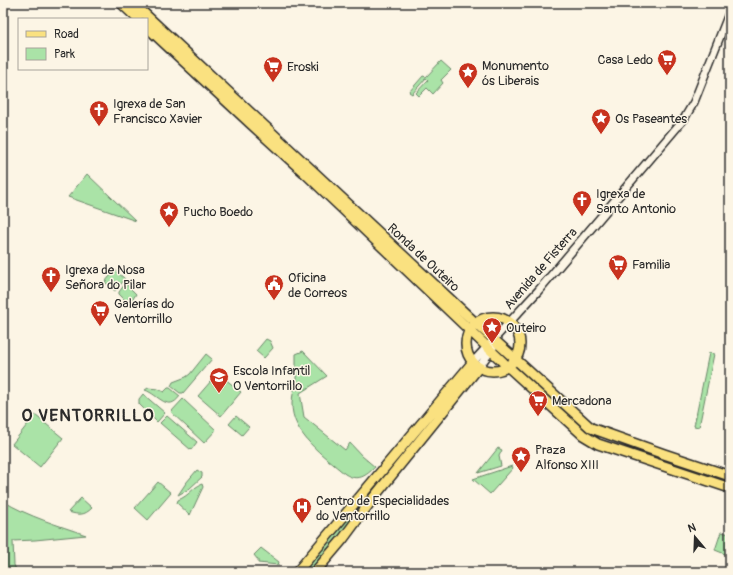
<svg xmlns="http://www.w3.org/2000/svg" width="733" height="575" font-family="Pangolin,sans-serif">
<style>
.green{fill:#aae3a7;stroke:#6a8769}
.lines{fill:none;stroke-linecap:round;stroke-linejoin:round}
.minor-casing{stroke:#2b2b2b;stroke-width:10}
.major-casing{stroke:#2b2b2b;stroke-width:12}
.minor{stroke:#fcf5e5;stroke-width:7}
.major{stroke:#fae180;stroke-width:9}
.labels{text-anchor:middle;stroke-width:3;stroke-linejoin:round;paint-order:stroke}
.poi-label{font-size:13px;fill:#2b2b2b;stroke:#fcf5e5;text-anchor:start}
.street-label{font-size:13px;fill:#2b2b2b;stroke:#fcf5e5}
.district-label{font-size:17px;font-weight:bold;letter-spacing:1px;fill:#2b2b2b;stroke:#fcf5e5}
</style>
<rect width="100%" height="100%" fill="#fcf5e5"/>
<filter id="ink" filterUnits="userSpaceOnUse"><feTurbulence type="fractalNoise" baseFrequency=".025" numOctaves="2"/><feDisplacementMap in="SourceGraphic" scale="8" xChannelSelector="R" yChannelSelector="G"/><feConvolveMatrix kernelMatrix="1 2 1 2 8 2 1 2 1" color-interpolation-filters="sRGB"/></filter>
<g filter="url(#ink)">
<path class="green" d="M441,61L451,70L441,80L443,83L433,94L427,88L419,96L416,93L428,80L426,78L412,94L409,92L423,76L426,77Z
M87,174L136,221L68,197Z
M115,270L125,279L115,291L105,282Z
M125,284L127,285L136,294L131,302L128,303L119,294V292Z
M266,339L270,341L273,348L264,358L256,351Z
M303,351L327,376L300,393L304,417L345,450L350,443L362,456L375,467C366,476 358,482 345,474C324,456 291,434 292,403C292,395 295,387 296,379C296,370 296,362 296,354Z
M709,353L714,354L699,427L694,426Z
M206,354L212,359L183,393H180L171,386L173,382L186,377L190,374Z
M218,373L241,392L221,416L198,396Z
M148,388L158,389L164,392L168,388H170L180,396C168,413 159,395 145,390Z
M143,394L165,413L157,422L139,404V399Z
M183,399L216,430L204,443L171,412Z
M35,415L63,438L40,467L12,444Z
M167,416L197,442L191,450L160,423Z
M236,416L249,427L242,435L229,424Z
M498,448L502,450L499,456L501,466L478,473Z
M512,466L513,468L490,494L473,479Z
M197,470L202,473V477L189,489L178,495L186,483Z
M158,482L171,493L148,520L135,508Z
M202,484L203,487L190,515L177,503L178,500C189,496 193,487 202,484Z
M81,498L92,508C84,516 79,515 68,512Z
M3,501C29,517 58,525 86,535L35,540L13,541L14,565L17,572H3Z
M356,509L358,511L357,514L309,572H302Z
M721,532L730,534V556L715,550Z
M261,548L279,562L278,565L258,563V560L254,555Z"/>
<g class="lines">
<defs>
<path id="minor" d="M473,362L538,291L684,119L694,102L730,11
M479,367L493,348"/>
<path id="major" d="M121,3L138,19
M133,3L469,317L591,428L664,454L730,476
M147,27L250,123L307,175L504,363L583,435L598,444L730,488
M466 344a27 27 0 1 1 54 0a27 27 0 1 1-54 0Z
M297,572L473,362
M315,572L343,539L374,497L479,367"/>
</defs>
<use href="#minor" class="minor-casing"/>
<use href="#major" class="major-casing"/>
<use href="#minor" class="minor"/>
<use href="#major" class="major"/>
</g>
</g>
<defs>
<symbol id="supermarket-pin" viewBox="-11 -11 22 30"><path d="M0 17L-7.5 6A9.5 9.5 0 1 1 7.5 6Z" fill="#c8321e" stroke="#fcf5e5"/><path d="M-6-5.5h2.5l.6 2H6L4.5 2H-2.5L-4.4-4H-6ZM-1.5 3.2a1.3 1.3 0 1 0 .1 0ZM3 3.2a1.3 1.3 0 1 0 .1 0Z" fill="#fff"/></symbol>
<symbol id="sight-pin" viewBox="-11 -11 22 30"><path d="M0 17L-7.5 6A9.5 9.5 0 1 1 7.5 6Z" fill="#c8321e" stroke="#fcf5e5"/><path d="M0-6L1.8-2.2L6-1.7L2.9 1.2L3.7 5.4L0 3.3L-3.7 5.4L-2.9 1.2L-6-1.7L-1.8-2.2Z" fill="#fff"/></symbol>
<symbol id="church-pin" viewBox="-11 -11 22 30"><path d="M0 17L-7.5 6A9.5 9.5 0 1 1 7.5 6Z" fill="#c8321e" stroke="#fcf5e5"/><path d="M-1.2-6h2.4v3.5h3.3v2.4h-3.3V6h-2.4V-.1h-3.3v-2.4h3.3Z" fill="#fff"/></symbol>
<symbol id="civic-pin" viewBox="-11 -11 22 30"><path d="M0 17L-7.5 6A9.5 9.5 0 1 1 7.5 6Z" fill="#c8321e" stroke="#fcf5e5"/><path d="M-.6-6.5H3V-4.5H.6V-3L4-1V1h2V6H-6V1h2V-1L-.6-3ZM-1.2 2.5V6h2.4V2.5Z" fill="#fff"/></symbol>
<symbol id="school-pin" viewBox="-11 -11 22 30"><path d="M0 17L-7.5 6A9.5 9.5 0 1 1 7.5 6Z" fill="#c8321e" stroke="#fcf5e5"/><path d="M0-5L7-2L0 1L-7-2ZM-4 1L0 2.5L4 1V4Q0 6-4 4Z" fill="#fff"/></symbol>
<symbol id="hospital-pin" viewBox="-11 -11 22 30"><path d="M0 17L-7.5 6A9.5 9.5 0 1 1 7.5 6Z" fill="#c8321e" stroke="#fcf5e5"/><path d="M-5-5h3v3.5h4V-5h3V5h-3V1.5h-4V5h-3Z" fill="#fff"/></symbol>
</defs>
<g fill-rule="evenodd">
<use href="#supermarket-pin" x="656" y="48" width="22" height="30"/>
<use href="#supermarket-pin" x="262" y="55" width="22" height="30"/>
<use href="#sight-pin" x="457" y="61" width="22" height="30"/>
<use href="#church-pin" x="88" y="99" width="22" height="30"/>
<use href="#sight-pin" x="590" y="107" width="22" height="30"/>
<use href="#church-pin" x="571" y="189" width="22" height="30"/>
<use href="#sight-pin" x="158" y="200" width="22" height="30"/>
<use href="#supermarket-pin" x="607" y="253" width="22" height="30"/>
<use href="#church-pin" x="40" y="265" width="22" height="30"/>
<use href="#civic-pin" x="263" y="273" width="22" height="30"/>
<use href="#supermarket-pin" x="89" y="299" width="22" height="30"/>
<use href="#sight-pin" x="481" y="316" width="22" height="30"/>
<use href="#school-pin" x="208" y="366" width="22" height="30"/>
<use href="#supermarket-pin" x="527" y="389" width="22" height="30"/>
<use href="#sight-pin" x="510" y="445" width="22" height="30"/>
<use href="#hospital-pin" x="291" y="496" width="22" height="30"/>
</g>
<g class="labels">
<g class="poi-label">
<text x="653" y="64" text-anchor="end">Casa Ledo</text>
<text x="482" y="70">Monumento<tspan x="482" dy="15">ós Liberais</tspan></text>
<text x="287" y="71">Eroski</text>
<text x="113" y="108">Igrexa de San<tspan x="113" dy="15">Francisco Xavier</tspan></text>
<text x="615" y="123">Os Paseantes</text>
<text x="596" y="198">Igrexa de<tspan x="596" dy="15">Santo Antonio</tspan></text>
<text x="183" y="216">Pucho Boedo</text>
<text x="632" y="269">Familia</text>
<text x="65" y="274">Igrexa de Nosa<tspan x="65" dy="15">Señora do Pilar</tspan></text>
<text x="288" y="282">Oficina<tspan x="288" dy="15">de Correos</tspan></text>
<text x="114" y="308">Galerías do<tspan x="114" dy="15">Ventorrillo</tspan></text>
<text x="506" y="332">Outeiro</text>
<text x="233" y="375">Escola Infantil<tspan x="233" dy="15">O Ventorrillo</tspan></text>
<text x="552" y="405">Mercadona</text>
<text x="535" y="454">Praza<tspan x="535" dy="15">Alfonso XIII</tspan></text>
<text x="316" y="505">Centro de Especialidades<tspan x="316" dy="15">do Ventorrillo</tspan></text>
</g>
<g class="street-label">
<text transform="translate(424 257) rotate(43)" y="5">Ronda de Outeiro</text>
<text transform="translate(540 268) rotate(-49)" y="5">Avenida de Fisterra</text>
</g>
<g class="district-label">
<text x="88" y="421">O VENTORRILLO</text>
</g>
</g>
<rect width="733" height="575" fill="none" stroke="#fcf5e5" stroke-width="16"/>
<rect x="8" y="8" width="717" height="559" fill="none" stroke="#2b2b2b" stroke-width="1.5" filter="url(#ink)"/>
<rect x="18" y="18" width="130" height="52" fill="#fcf5e5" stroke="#a8a49b"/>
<rect x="26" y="31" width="20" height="6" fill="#fae180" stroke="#a8a49b"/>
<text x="54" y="38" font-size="12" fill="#2b2b2b">Road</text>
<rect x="26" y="48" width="20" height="12" fill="#aae3a7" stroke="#a8a49b"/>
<text x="54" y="58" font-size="12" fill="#2b2b2b">Park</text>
<g transform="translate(695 537) rotate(341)" stroke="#fcf5e5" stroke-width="3" paint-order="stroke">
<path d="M0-3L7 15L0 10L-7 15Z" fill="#2b2b2b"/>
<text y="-6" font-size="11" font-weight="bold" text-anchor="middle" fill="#2b2b2b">N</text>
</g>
</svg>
